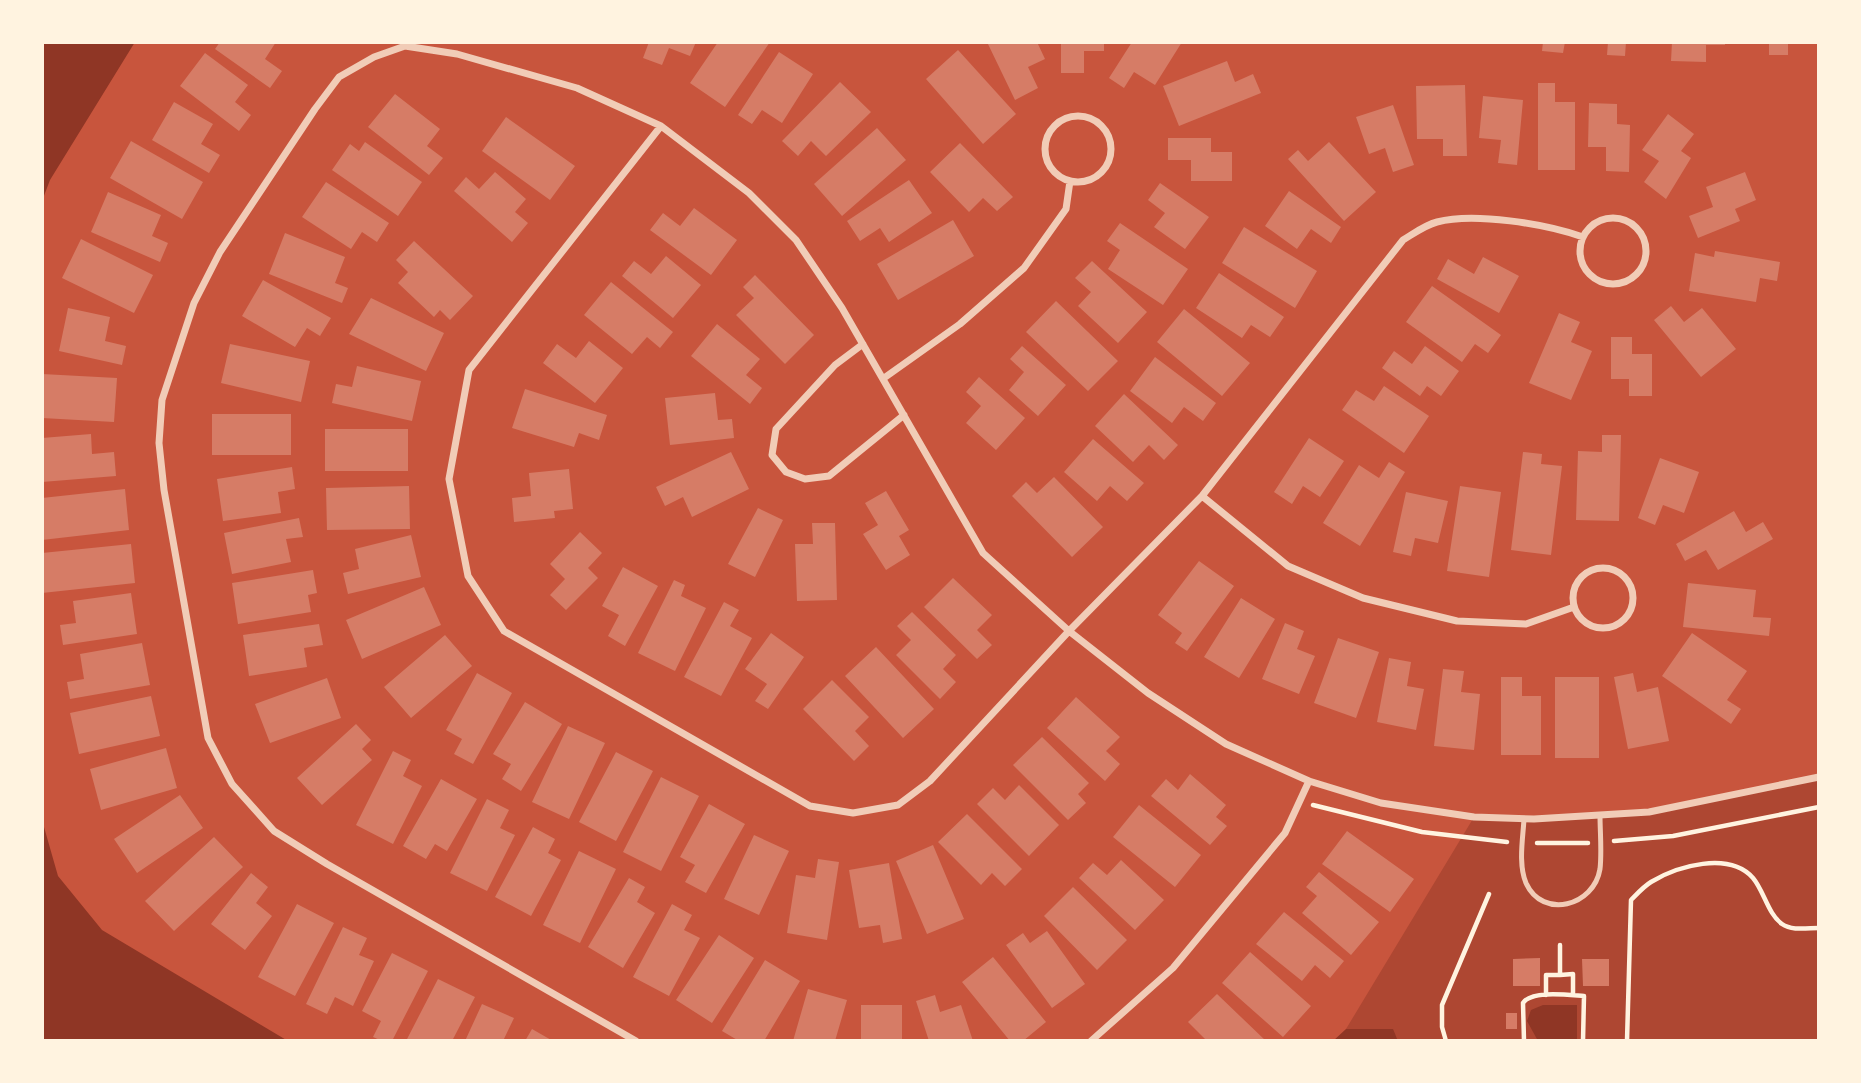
<svg xmlns="http://www.w3.org/2000/svg" width="1861" height="1083" font-family="'Public Sans',sans-serif">
<style>
.green{fill:#ae4732}
.water{fill:#8f3625}
.building{fill:#d67c66}
.lines{fill:none;stroke-linecap:round;stroke-linejoin:round}
.path{stroke:#fff3e0;stroke-width:4.5}
.service{stroke:#f1ccb7;stroke-width:5}
.minor{stroke:#f1ccb7;stroke-width:7}
</style>
<rect width="100%" height="100%" fill="#c8553d"/>
<path class="green" d="M1819,777V1041H1398L1392,1029H1346L1474,817L1534,819L1649,812Z"/>
<path class="water" d="M42,42H135L50,180L42,201Z
M42,820L58,876L102,930L288,1041H42Z
M1577,1005V1041H1538L1527,1021L1531,1010L1543,1005Z
M1346,1029H1393L1398,1041H1333Z"/>
<path class="building" d="M220,42H276L265,59L282,71L270,88L215,49Z
M649,42H696L690,56L669,48L662,65L643,58Z
M718,42H770L725,107L690,83Z
M987,42H1037L1045,59L1028,67L1038,88L1015,100Z
M1061,42H1104V51H1084V73H1061Z
M1132,42H1182L1155,85L1134,72L1124,88L1109,78Z
M1543,42H1565L1563,53L1542,51Z
M1608,42H1626L1625,56L1607,55Z
M1672,42H1725V45H1706V62L1671,61Z
M1769,42H1788V55H1769Z
M958,50L1016,114L983,144L926,79Z
M779,52L813,74L782,123L762,110L752,124L738,115Z
M205,53L248,85L235,102L251,115L239,131L180,86Z
M1227,61L1235,82L1253,74L1261,93L1179,126L1163,86Z
M840,82L871,112L826,156L811,141L798,156L782,141Z
M1538,83H1555V102H1575V170H1538Z
M1465,85L1467,156H1443V139H1417L1416,86Z
M395,94L440,129L427,146L443,158L429,175L368,127Z
M1483,96L1523,100L1517,165L1498,163L1501,140L1479,138Z
M174,102L213,124L201,144L220,155L209,173L152,140Z
M1589,103L1617,104V124L1630,125L1629,172L1606,171V147H1588Z
M1393,105L1414,165L1393,172L1385,148L1369,154L1356,117Z
M1668,114L1694,134L1681,151L1691,158L1666,199L1644,182L1659,161L1642,150Z
M506,117L575,166L550,200L482,151Z
M877,128L906,160L842,216L814,184Z
M1168,138H1211V152H1232V181H1191V160H1168Z
M131,141L203,182L182,219L110,178Z
M365,142L422,182L398,216L332,170L350,144L359,151Z
M1329,142L1376,192L1344,221L1288,159L1298,150L1308,161Z
M960,143L1013,197L997,211L983,198L969,212L930,172Z
M495,172L526,199L515,212L528,223L512,242L454,191L466,177L479,189Z
M1745,172L1756,200L1735,209L1740,221L1698,238L1689,216L1713,207L1706,187Z
M909,180L932,213L889,242L880,228L860,241L847,221Z
M326,182L389,223L377,242L362,232L351,249L302,217Z
M1160,183L1209,217L1185,249L1154,227L1165,213L1148,200Z
M1289,191L1341,227L1331,243L1311,229L1297,249L1265,226Z
M108,192L161,215L152,236L168,243L160,262L91,232Z
M694,208L737,240L711,275L650,230L663,213L680,226Z
M953,220L974,256L898,300L877,264Z
M1120,223L1188,269L1163,305L1108,269L1120,250L1107,241Z
M1244,227L1317,271L1295,308L1222,263Z
M285,233L345,257L335,283L348,288L342,303L269,274Z
M81,239L153,275L134,313L62,278Z
M414,241L473,296L450,320L440,310L434,317L398,283L408,272L396,260Z
M1715,251L1780,262L1777,281L1760,278L1756,302L1689,291L1695,253L1714,257Z
M666,256L701,285L673,318L622,276L634,261L651,274Z
M1483,257L1519,276L1499,313L1437,279L1448,259L1474,274Z
M1092,261L1147,312L1118,343L1078,306L1091,292L1075,278Z
M1219,273L1284,317L1270,337L1251,325L1242,338L1196,308Z
M755,275L814,335L785,364L736,315L754,298L743,287Z
M263,280L331,318L320,336L307,328L295,347L242,316Z
M611,282L673,332L660,348L647,337L632,354L584,315Z
M1432,286L1501,335L1488,353L1475,344L1462,362L1406,322Z
M371,298L444,333L426,371L349,334Z
M1056,301L1118,361L1088,391L1026,332Z
M1671,306L1684,322L1702,308L1736,349L1701,377L1654,320Z
M68,308L110,317L105,341L126,346L122,365L59,351Z
M1184,309L1250,363L1222,396L1157,342Z
M1559,313L1580,322L1571,342L1592,351L1571,400L1529,383Z
M717,324L760,359L746,375L762,388L750,404L691,356Z
M1611,337H1632V354H1652V396H1629V379H1611Z
M589,341L623,368L595,403L543,363L557,344L576,358Z
M230,344L310,361L301,402L221,383Z
M1022,346L1066,385L1038,416L1009,390L1024,372L1010,359Z
M1425,346L1459,371L1441,396L1427,386L1420,396L1382,368L1394,351L1412,364Z
M1155,357L1216,403L1203,421L1184,407L1172,423L1130,391Z
M357,366L421,381L412,421L332,403L336,384L352,387Z
M42,374L117,378L114,422L42,418Z
M979,377L1025,418L996,450L966,423L981,406L966,392Z
M1384,386L1429,416L1404,453L1342,410L1356,390L1374,401Z
M525,389L607,415L599,440L579,433L574,447L512,428Z
M715,393L718,420L732,419L734,438L670,445L665,398Z
M1124,394L1178,445L1164,460L1149,445L1133,462L1095,426Z
M212,414H291V455H212Z
M325,429H408V471H325Z
M91,434L92,454L114,452L116,476L42,482V438Z
M1602,435H1621L1619,521L1576,520L1578,451L1602,452Z
M1309,438L1344,461L1320,497L1303,486L1292,504L1274,492Z
M1093,439L1144,483L1127,501L1110,486L1097,501L1064,472Z
M731,452L749,489L692,517L683,497L665,506L656,487Z
M1523,452L1542,454L1541,464L1562,466L1551,555L1511,550Z
M1660,458L1699,472L1684,513L1663,505L1655,525L1638,518Z
M1389,462L1405,472L1360,546L1323,523L1359,465L1379,478Z
M292,467L295,489L278,492L281,513L223,521L217,479Z
M569,469L573,509L554,511L555,518L514,522L512,498L531,496L529,473Z
M1054,477L1103,527L1072,557L1012,496L1026,482L1037,493Z
M409,486L410,529L327,530L326,488Z
M1460,486L1501,492L1489,577L1447,571Z
M125,489L129,530L42,540V498Z
M886,491L909,530L899,536L910,555L886,570L863,534L878,525L865,503Z
M1406,492L1448,501L1438,543L1415,538L1411,556L1393,552Z
M758,508L783,520L755,577L728,564Z
M1734,511L1746,532L1763,522L1773,539L1718,570L1706,550L1685,561L1676,544Z
M299,518L303,537L286,539L291,562L232,574L224,533Z
M812,523H835L837,600L797,601L795,544H813Z
M580,532L602,553L588,568L598,578L566,610L550,595L565,579L550,564Z
M411,535L421,577L348,594L343,573L359,569L355,549Z
M131,544L135,583L42,593V553Z
M1199,561L1234,586L1187,651L1175,643L1182,633L1158,615Z
M623,567L658,586L625,646L608,636L619,615L602,606Z
M313,570L317,593L308,595L311,612L238,624L232,583Z
M953,578L992,615L977,630L992,645L977,659L924,607Z
M674,580L685,585L681,596L706,608L675,671L638,653Z
M1688,583L1756,590L1753,617L1771,618L1769,636L1683,627Z
M424,587L441,625L362,659L346,620Z
M131,593L137,634L63,645L60,625L76,623L73,601Z
M1241,598L1275,619L1239,678L1204,657Z
M724,602L739,610L730,626L752,638L721,696L684,677Z
M912,612L956,655L943,669L956,682L940,699L896,655L911,640L897,626Z
M1285,623L1304,631L1297,649L1315,656L1299,694L1262,679Z
M319,624L323,645L304,648L307,667L249,676L243,635Z
M771,633L804,657L768,709L755,701L767,684L745,669Z
M1692,633L1747,671L1727,700L1741,709L1731,724L1662,676Z
M445,635L472,666L411,718L384,687Z
M1338,638L1379,652L1356,718L1314,703Z
M142,643L150,685L70,699L67,682L84,679L80,654Z
M876,647L934,709L903,738L845,676Z
M1389,658L1411,662L1407,686L1424,689L1416,730L1377,722Z
M1443,669L1464,671L1461,692L1480,694L1474,750L1434,746Z
M477,673L512,693L473,764L454,754L462,739L446,730Z
M1633,673L1637,692L1658,687L1669,741L1628,749L1614,677Z
M1501,677H1522V696H1541V755H1501Z
M1555,677H1599V758H1555Z
M327,678L341,718L270,743L255,704Z
M832,680L869,717L855,731L869,746L854,761L803,709Z
M151,696L160,736L79,754L70,713Z
M1076,697L1120,737L1106,751L1120,764L1105,781L1047,728Z
M525,702L562,724L521,791L502,779L511,764L493,754Z
M356,724L371,740L362,749L372,760L322,805L297,778Z
M568,726L605,743L569,819L532,802Z
M1042,737L1089,783L1078,794L1086,803L1068,820L1013,765Z
M166,748L177,788L101,810L90,769Z
M393,751L411,760L403,776L422,786L393,844L356,825Z
M616,752L653,771L616,841L579,822Z
M1190,774L1226,805L1216,817L1227,826L1210,845L1151,796L1166,779L1178,790Z
M661,777L699,796L661,871L623,852Z
M441,779L477,799L447,851L435,844L426,859L403,846Z
M1019,785L1059,825L1029,856L977,804L993,788L1005,800Z
M180,795L203,828L137,873L114,839Z
M487,799L509,810L500,828L515,835L487,891L450,873Z
M709,804L745,824L706,893L685,882L695,865L680,857Z
M1139,805L1201,855L1175,887L1113,837Z
M967,814L1022,869L1005,886L992,873L981,885L938,842Z
M533,827L555,839L548,853L561,860L531,916L495,897Z
M1347,831L1414,879L1390,912L1322,864Z
M754,835L789,851L759,915L724,899Z
M214,837L243,867L174,931L145,901Z
M933,845L964,919L927,934L896,861Z
M579,851L616,869L580,943L543,925Z
M818,859L839,862L827,940L787,933L796,875L815,878Z
M1121,860L1164,900L1135,930L1079,878L1093,863L1107,875Z
M889,863L902,939L883,943L880,925L859,928L849,870Z
M1319,872L1379,922L1351,955L1302,913L1317,896L1306,887Z
M251,873L268,887L256,903L272,916L245,950L211,924Z
M629,878L645,887L637,902L655,913L623,968L588,947Z
M1073,887L1127,940L1097,970L1044,916Z
M297,904L334,923L295,996L258,977Z
M672,904L692,915L684,930L700,938L669,996L633,977Z
M1284,912L1344,961L1330,978L1315,965L1302,981L1256,944Z
M343,927L367,938L359,955L374,961L353,1006L335,997L327,1014L306,1004Z
M1047,931L1085,984L1052,1008L1006,945L1023,933L1030,943Z
M719,935L754,958L712,1023L676,1000Z
M1250,952L1311,1006L1283,1037L1222,983Z
M392,953L428,971L392,1041H382L373,1037L381,1021L362,1011Z
M993,957L1046,1022L1023,1041H1010L962,982Z
M1540,958V986H1513V959Z
M1582,959H1609V986H1583Z
M765,960L800,981L764,1041H739L722,1031Z
M438,979L475,997L452,1041H406Z
M808,989L847,1000L835,1041H793Z
M1217,994L1266,1041H1207L1188,1022Z
M935,995L940,1012L961,1005L973,1041H929L916,1001Z
M482,1004L514,1018L503,1041H465Z
M861,1005H902V1041H861Z
M1506,1013H1517V1029H1506Z
M532,1029L553,1041H525Z"/>
<g class="lines">
<path class="path" d="M1313,805L1422,832L1507,842
M1614,841L1673,836L1819,807
M1537,843H1588
M1560,975L1573,974V995
M1546,995V975H1560V945
M1446,1041L1442,1027V1005L1489,894
M1524,1041L1523,1003C1531,990 1569,995 1584,996L1583,1041
M1627,1041L1631,900C1637,894 1643,887 1651,882C1677,866 1729,851 1753,878C1764,891 1768,914 1782,924C1792,931 1807,928 1819,928"/>
<path class="service" d="M1524,819C1523,838 1518,864 1526,883C1543,920 1594,906 1600,869C1602,852 1600,832 1600,815"/>
<path class="minor" d="M1045 149a33 33 0 1 1 66 0a33 33 0 1 1-66 0Z
M661,126L469,370L449,479L468,576L504,631L810,806L853,813L898,805L930,781L1069,631L1202,496L1403,240C1413,234 1425,225 1437,222C1474,212 1546,224 1583,237
M1580 251a33 33 0 1 1 66 0a33 33 0 1 1-66 0Z
M863,344L835,365L776,429L772,455L786,472L805,479L829,476L904,415
M884,378L960,324L1024,268L1066,209L1070,181
M1202,496L1288,566L1363,598L1457,621L1526,624L1574,607
M1573 598a30 30 0 1 1 60 0a30 30 0 1 1-60 0Z
M636,1041L327,864L274,831L232,784L208,738L164,490L159,443L162,400L194,303L220,252L315,109L339,77L374,57L405,46L457,54L577,88L661,126L749,193L796,240L842,308L983,553L1069,631L1148,693L1226,744L1309,781L1381,803L1474,817L1534,819L1649,812L1819,777
M1091,1041L1173,968L1285,833L1309,781"/>
</g>
<rect width="1861" height="1083" fill="none" stroke="#fff3e0" stroke-width="88"/>
</svg>
